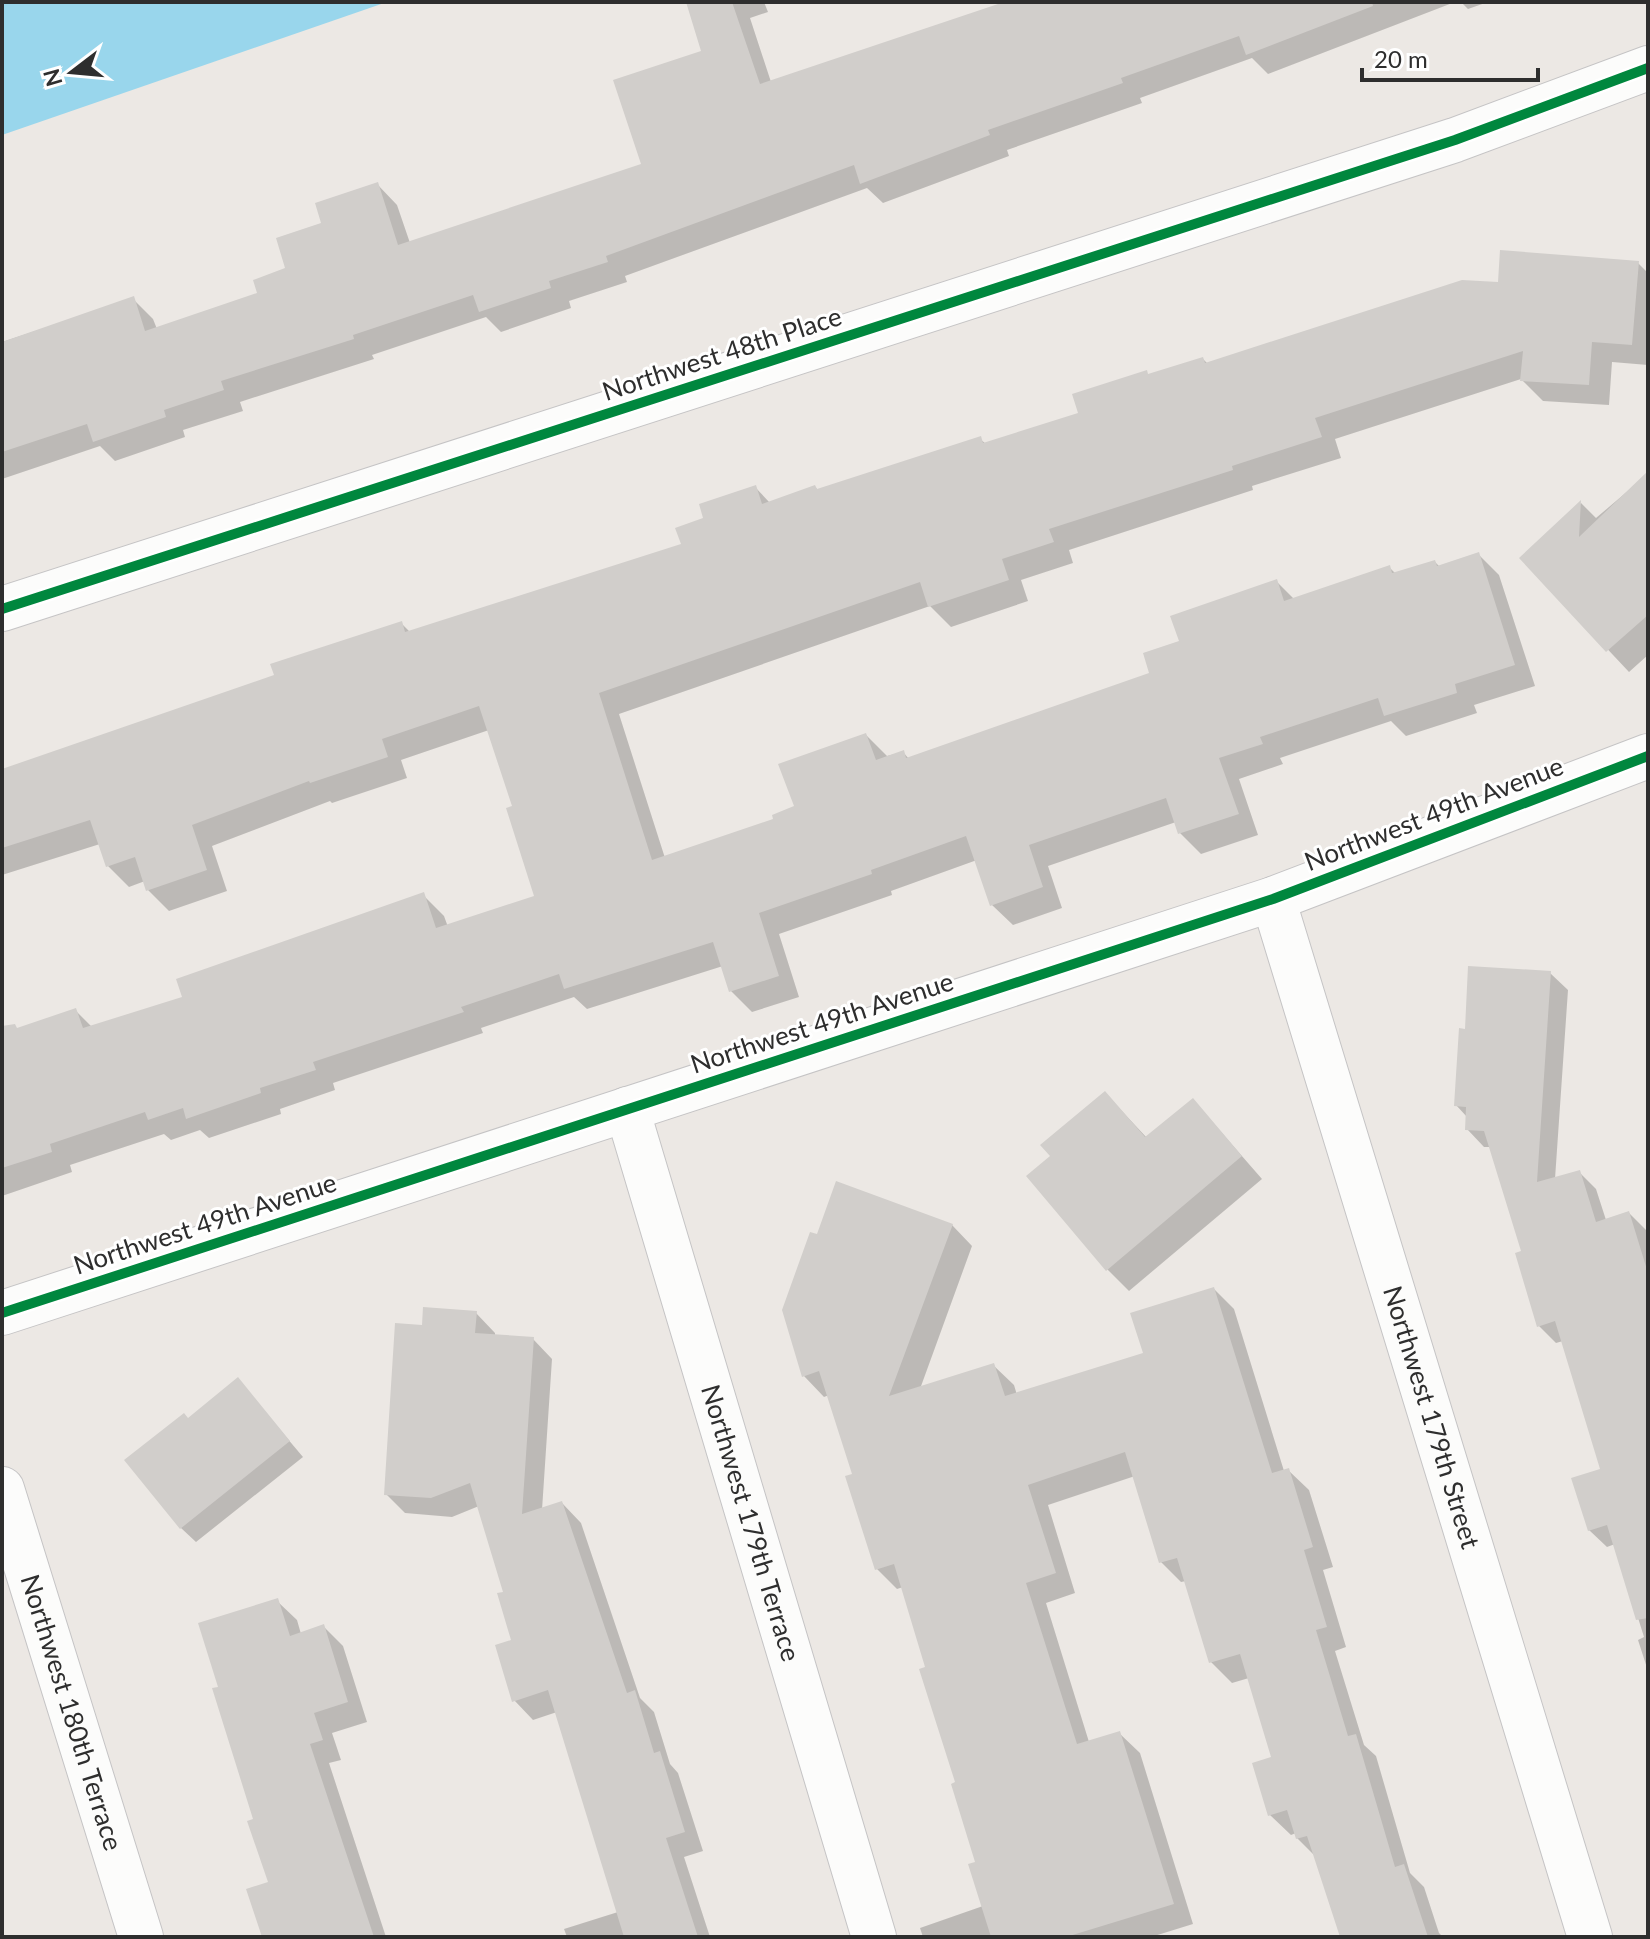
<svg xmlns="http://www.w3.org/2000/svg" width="1650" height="1939" font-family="Lato,sans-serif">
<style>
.water{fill:#99d6ec}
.shadow{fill:#0003}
.building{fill:#d1cecb}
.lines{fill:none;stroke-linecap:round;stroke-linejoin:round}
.minor-casing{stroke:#c5c4c5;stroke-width:46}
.minor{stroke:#fcfcfb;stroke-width:44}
.cycleway-casing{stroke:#fff;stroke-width:15}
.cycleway{stroke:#00873e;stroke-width:10}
.labels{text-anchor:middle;stroke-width:6;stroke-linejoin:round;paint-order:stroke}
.street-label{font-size:26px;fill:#2e2e2e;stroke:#fff}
</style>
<rect width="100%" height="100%" fill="#ece8e4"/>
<path class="water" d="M2,2H387L2,135Z"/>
<path class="shadow" d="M688,2H764L768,12L750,18L771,82L1010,2H1455L1268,74L1252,58L1140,98L1142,103L1007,150L1009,156L883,203L867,188L625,276L627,282L569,301L571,308L501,332L486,317L372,355L374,359L240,402L243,411L183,430L185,437L115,461L100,446L2,479V342L133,299L153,319L157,329L260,294L288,270L324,225L377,184L397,205L410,243L643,165L703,52Z
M1461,2H1488L1468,9Z
M1638,263L1648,273V365L1612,362L1609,405L1543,401L1521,379L1335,439L1341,458L1252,486L1253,490L1069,550L1073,563L1021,580L1028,601L951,627L930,606L619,714L665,858L776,821L796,808L866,735L887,756L903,752L909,759L1152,674L1181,642L1277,582L1294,599L1390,568L1396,574L1435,562L1440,567L1478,554L1499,575L1535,686L1474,705L1477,713L1406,736L1391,721L1280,758L1283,764L1239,779L1258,835L1201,854L1180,833L1176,822L1048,866L1062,908L1013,925L992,905L977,860L891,891L892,895L779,934L799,997L752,1012L731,991L723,966L587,1009L574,997L481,1028L483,1033L333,1083L335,1090L280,1109L281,1114L209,1138L200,1130L171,1140L164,1134L70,1165L72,1172L2,1196V1035L76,1011L92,1027L184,998L423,895L444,916L448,927L537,897L514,807L489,730L401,760L407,778L332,803L330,801L212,846L227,891L169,911L148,890L145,881L129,887L108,866L100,844L2,875V771L277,676L401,623L411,633L683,545L705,519L755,487L770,503L815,487L819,491L980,439L986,444L1081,414L1150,376L1203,359L1208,364L1500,284Z
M1648,474V655L1629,672L1522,558L1581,503L1596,518Z
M1550,973L1568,990L1555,1179L1579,1172L1596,1189L1606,1220L1629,1213L1646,1230L1648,1238V1671L1638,1640L1644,1637L1615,1544L1607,1547L1589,1530L1603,1470L1563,1341L1556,1343L1539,1326L1523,1253L1491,1147H1484L1467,1129V1117L1456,1105L1467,1031Z
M1105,1093L1147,1138L1193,1100L1262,1179L1129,1291L1107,1269L1053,1157Z
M952,1225L972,1246L920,1389L993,1365L1014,1385L1017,1395L1145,1354L1214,1289L1234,1309L1284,1471L1288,1470L1309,1490L1333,1567L1323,1570L1346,1647L1335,1651L1364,1745L1376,1756L1410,1873L1424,1887L1439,1933L1443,1937H1342L1316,1857L1297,1838L1296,1833L1291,1835L1270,1815L1273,1759L1249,1678L1232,1683L1211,1662L1186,1581L1181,1582L1161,1562L1135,1476L1048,1505L1075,1593L1046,1603L1089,1742L1119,1733L1140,1753L1193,1924L1151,1937H923L920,1928L983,1906L978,1864L928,1668L903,1587L897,1589L877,1569L854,1476L829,1395L824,1397L804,1376Z
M476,1313L495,1333V1337L533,1339L552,1359L542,1510L562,1503L581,1523L640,1698L654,1712L670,1764L678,1773L703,1851L684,1857L710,1937H567L564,1929L618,1912L557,1712L533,1720L514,1700L513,1642L505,1593L479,1506L452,1517L405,1513L386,1494L424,1327Z
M238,1380L303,1457L196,1542L181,1528L188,1420Z
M277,1601L297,1620L301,1634L323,1626L343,1646L367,1722L332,1733L341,1760L329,1763L386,1937H264L270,1883L220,1688Z"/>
<path class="building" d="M686,2H732L760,84L1004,2H1372L1373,6L1246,55L1239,36L1121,78L1123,83L988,130L990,135L860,184L854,165L606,256L608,262L549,281L551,288L479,312L473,295L353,335L354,339L221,381L224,390L164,410L166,417L93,442L87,424L2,452V342L134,296L145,331L257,293L253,280L285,268L276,238L321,223L315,203L378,182L398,245L641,164L613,80L701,51Z
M1500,250L1639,261L1632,345L1592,342L1589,385L1520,381L1523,351L1315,418L1322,437L1232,466L1233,470L1049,529L1054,542L1002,559L1009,580L928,607L920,582L599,693L652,860L773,819L772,815L794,806L778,764L866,733L876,760L904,750L906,758L1149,673L1143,653L1179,641L1170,616L1277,579L1284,601L1390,565L1392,573L1435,560L1437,566L1479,552L1515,665L1455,684L1457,693L1384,716L1378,698L1260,737L1263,744L1219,758L1239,814L1178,834L1166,798L1029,845L1043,887L990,906L966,836L871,870L872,874L759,913L779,976L729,992L713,942L564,989L559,974L461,1007L464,1012L313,1062L316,1070L260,1088L261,1093L186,1119L183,1108L148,1120L145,1112L50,1144L52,1152L2,1168V1026L15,1024L17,1028L76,1008L83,1028L182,997L176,979L424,892L436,928L534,896L506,808L512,806L479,706L382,739L388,757L310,783L309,781L192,825L207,870L146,891L135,857L106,867L90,820L2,848V769L274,675L270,664L402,621L405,632L681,544L675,528L703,518L699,504L756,485L762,504L815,485L817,489L981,436L983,443L1078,413L1072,394L1147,370L1148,374L1203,357L1205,363L1462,280L1498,282Z
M1648,471V615L1606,652L1519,558L1581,500L1579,537Z
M1468,966L1551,971L1537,1182L1580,1170L1596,1222L1629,1211L1648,1273V1618L1636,1620L1607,1525L1588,1531L1571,1478L1600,1469L1555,1321L1537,1327L1515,1253L1521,1251L1484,1131L1465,1130L1466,1107L1454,1106L1459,1028L1465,1029Z
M1105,1091L1145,1137L1193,1098L1242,1156L1106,1271L1026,1176L1050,1156L1040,1145Z
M836,1181L953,1224L889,1396L994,1363L1005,1396L1143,1353L1130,1313L1214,1287L1272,1473L1289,1468L1313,1547L1304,1550L1327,1627L1316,1630L1348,1736L1356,1734L1395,1867L1404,1864L1428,1937H1340L1307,1836L1296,1839L1287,1810L1268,1816L1252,1763L1271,1757L1240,1654L1209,1663L1177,1558L1159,1563L1125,1452L1028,1485L1056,1573L1026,1583L1077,1744L1120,1731L1174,1904L1066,1937H991L968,1864L975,1862L951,1784L955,1782L919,1669L925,1667L894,1564L875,1570L845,1476L852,1474L819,1371L802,1377L782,1310L810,1232L817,1234Z
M423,1307L477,1311L475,1333L534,1337L522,1514L562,1501L627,1693L635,1690L654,1753L660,1751L685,1832L666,1838L698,1937H624L548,1690L512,1702L495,1645L511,1640L497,1593L503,1592L470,1483L431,1498L384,1495L395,1323L422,1325Z
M238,1377L290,1441L180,1529L124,1460L184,1413L188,1418Z
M278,1598L290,1636L324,1624L348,1702L314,1713L323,1740L310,1744L374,1937H262L246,1889L268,1882L247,1821L253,1819L212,1688L218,1687L198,1623Z"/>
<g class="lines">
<defs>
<g id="minor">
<path d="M2,609L1455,140L1648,68"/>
<path id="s1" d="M1273,899L1590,1937"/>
<path id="s2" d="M627,1109L874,1937"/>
<path d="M2,1313L1273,899L1648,756"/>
<path id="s3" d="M2,1489L141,1937"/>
</g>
</defs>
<use href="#minor" class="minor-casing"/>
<use href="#minor" class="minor"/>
<defs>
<path id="cycleway" d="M2,609L1455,140L1648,68
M2,1313L1273,899L1648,756"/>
</defs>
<use href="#cycleway" class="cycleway-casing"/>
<use href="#cycleway" class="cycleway"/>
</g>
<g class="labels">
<g class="street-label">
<text transform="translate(722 354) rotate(-18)" y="9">Northwest 48th Place</text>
<text transform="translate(1434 814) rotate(-21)" y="9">Northwest 49th Avenue</text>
<text transform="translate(822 1023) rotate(-18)" y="9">Northwest 49th Avenue</text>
<text transform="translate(205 1224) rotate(-18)" y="9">Northwest 49th Avenue</text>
<text dy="9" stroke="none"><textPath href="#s1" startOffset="542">Northwest 179th Street</textPath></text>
<text dy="9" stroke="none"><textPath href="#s2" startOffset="432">Northwest 179th Terrace</textPath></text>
<text dy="9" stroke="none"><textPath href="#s3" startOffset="234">Northwest 180th Terrace</textPath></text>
</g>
</g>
<rect width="1650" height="1939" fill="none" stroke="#2e2e2e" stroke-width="8"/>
<g transform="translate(72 72) rotate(254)" stroke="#ffffff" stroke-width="6" paint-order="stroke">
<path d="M0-6L14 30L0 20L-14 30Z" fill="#2e2e2e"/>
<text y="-12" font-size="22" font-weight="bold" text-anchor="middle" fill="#2e2e2e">N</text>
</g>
<path d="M1362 68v12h176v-12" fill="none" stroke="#2e2e2e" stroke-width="4"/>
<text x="1374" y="68" font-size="24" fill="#2e2e2e" stroke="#ffffff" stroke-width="6" paint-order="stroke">20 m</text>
</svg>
